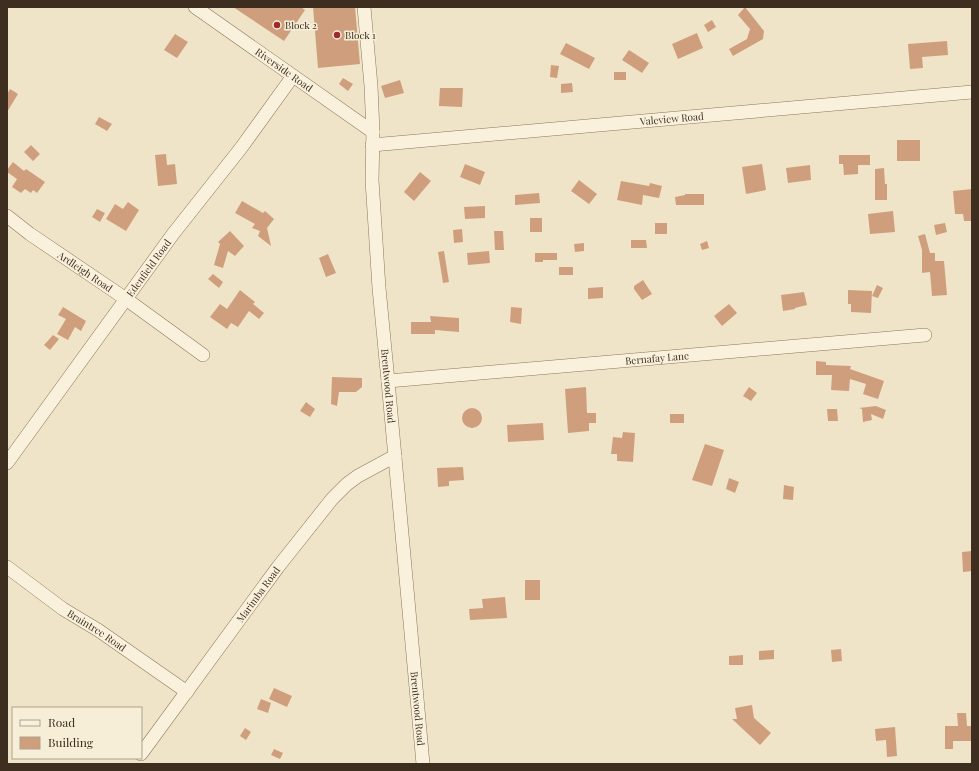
<svg xmlns="http://www.w3.org/2000/svg" width="979" height="771" font-family="'Playfair Display',serif">
<style>
.building{fill:#cf9f7d}
.lines{fill:none;stroke-linecap:round;stroke-linejoin:round}
.minor-casing{stroke:#8d765c;stroke-width:14}
.minor{stroke:#faf1dc;stroke-width:13}
.poi-dot{fill:#9e2a2b;stroke:#f7eed8;stroke-width:1.5}
.labels{text-anchor:middle;stroke-width:3;stroke-linejoin:round;paint-order:stroke}
.poi-label{font-size:10px;fill:#3d2e20;stroke:#f7eed8;text-anchor:start}
.street-label{font-size:10px;fill:#3d2e20;stroke:#f7eed8}
</style>
<rect width="100%" height="100%" fill="#f0e4c8"/>
<path class="building" d="M233,7H301L305,10L284,41Z
M313,7H355L360,64L318,68Z
M745,7L764,31L763,39L733,56L729,49L747,39L750,29L738,15Z
M712,20L716,27L708,32L704,25Z
M697,33L703,48L678,59L672,44Z
M175,34L188,42L177,58L164,50Z
M947,41L948,55L922,57L923,68L910,69L908,44Z
M566,43L595,58L589,69L560,54Z
M629,50L649,63L642,73L622,60Z
M551,65L559,66L557,78L550,77Z
M614,72H626V80H614Z
M343,78L353,84L348,91L339,84Z
M400,80L404,93L385,98L381,86Z
M572,83L573,92L561,93V84Z
M440,88H463L462,107L439,106Z
M10,89L18,94L7,112V94Z
M99,117L112,124L107,131L95,124Z
M897,140H920V161H897Z
M31,145L40,154L33,161L24,152Z
M166,154L167,165L175,164L177,184L158,186L155,155Z
M839,155H870V165H858V174L844,175L843,164H839Z
M13,162L24,171L26,169L45,182L37,193L33,190L31,193L25,189L21,193L12,187L17,179L7,172V170Z
M465,164L485,172L480,185L460,177Z
M762,164L766,190L746,194L742,167Z
M810,165L811,180L788,183L786,168Z
M884,168L885,184H887V200H875V169Z
M420,172L431,181L414,201L404,192Z
M579,180L597,194L589,204L571,191Z
M621,181L649,186L650,183L662,186L659,198L643,195L642,205L617,200Z
M972,189V221H964L963,214H955L953,191Z
M539,193L540,203L515,205V195Z
M685,194H704V205H676L675,197L685,195Z
M242,201L263,213L265,211L274,219L267,228L271,246L258,236L260,231L252,228L255,224L235,213Z
M128,202L139,210L126,231L106,219L115,204L123,209Z
M485,206V218L465,219L464,207Z
M97,209L105,213L100,222L92,217Z
M893,211L895,232L870,234L868,214Z
M530,218H542V232H530Z
M655,223H667V234H655Z
M945,223L947,232L936,235L934,225Z
M462,229L463,242L454,243L453,230Z
M230,231L244,246L235,256L228,251L223,268L214,265L220,244L218,242Z
M494,231H503L504,250H495Z
M925,234L930,253H935V261H944L947,295L932,296L930,272L922,273V250L918,236Z
M631,240H646L647,248H631Z
M707,241L709,248L702,250L700,244Z
M584,243V251L575,252L574,244Z
M444,251L449,282L443,283L438,252Z
M489,251L490,263L468,265L467,253Z
M535,253H557V260H543V262H535Z
M328,254L336,273L326,277L319,258Z
M559,267H573V275H559Z
M213,274L223,282L219,288L208,279Z
M643,280L652,294L642,300L634,289V286Z
M877,285L883,288L878,298L872,296Z
M603,287V298L588,299V288Z
M240,290L255,302L253,304L264,313L259,319L249,311L238,327L231,323L227,329L210,317L220,304L227,309Z
M848,290L872,291L871,313L851,312V304H848Z
M804,292L807,305L795,308V309L783,311L781,295Z
M729,304L737,313L722,326L714,316Z
M63,307L86,321L81,331L75,327L68,340L57,334L66,319L58,315Z
M511,307L522,308L521,324L510,322Z
M430,316L459,318V332L435,330V334H411V322H431Z
M53,335L59,339L50,350L44,345Z
M816,361L826,362V365L851,366L850,369L884,381L878,399L863,394L866,384L850,379L849,391L831,390L832,375H816Z
M332,377L362,378V387L356,392H339L337,406L331,404Z
M586,387L587,413H596V423H589V431L568,433L565,389Z
M749,387L757,393L751,401L743,396Z
M306,402L315,409L310,417L300,411Z
M876,406L886,410L883,419L871,414L872,420L863,422L862,409L859,408Z
M462 418a10 10 0 1 1 20 0a10 10 0 1 1-20 0Z
M827,409H837L838,421H828Z
M670,414H684V423H670Z
M543,423L544,440L508,442L507,425Z
M623,432L635,433L633,462L617,461V454H611L613,437L622,438Z
M705,444L724,450L712,486L692,480Z
M463,467L464,480L449,481V486L438,487L437,468Z
M729,478L739,482L735,493L726,489Z
M784,485L794,487L793,500L783,499Z
M972,551V571L963,572L962,552Z
M525,580H540V600H525Z
M505,597L507,618L470,620L469,609L483,608L482,599Z
M841,649L842,661L832,662L831,650Z
M774,650V659L759,660V651Z
M743,655V665H729V656Z
M274,688L292,696L287,707L269,699Z
M261,699L271,703L268,713L257,709Z
M752,705L754,718L771,733L760,745L732,719H737L735,708Z
M957,713H966L967,726H972V741H953V749H945V726H958Z
M895,727L897,756L887,757L886,740L876,741L875,729Z
M245,728L251,732L246,740L240,736Z
M274,749L283,753L280,759L271,755Z"/>
<g class="lines">
<defs>
<g id="minor">
<path id="s1" d="M195,7L373,132"/>
<path id="s2" d="M364,7L371,86L373,132L372,180L379,288L388,381L423,764"/>
<path id="s3" d="M372,145L972,92"/>
<path id="s4" d="M7,216L30,234L126,299L203,355"/>
<path id="s5" d="M388,381L925,335"/>
<path id="s6" d="M7,463L173,234L241,148L293,76"/>
<path id="s7" d="M7,567L63,609L98,630L187,692"/>
<path id="s8" d="M141,754L278,567L332,499L347,484L358,476L395,456"/>
</g>
</defs>
<use href="#minor" class="minor-casing"/>
<use href="#minor" class="minor"/>
</g>
<g class="poi-dot">
<circle cx="277" cy="25" r="4"/>
<circle cx="337" cy="35" r="4"/>
</g>
<g class="labels">
<g class="poi-label">
<text x="285" y="29">Block 2</text>
<text x="345" y="39">Block 1</text>
</g>
<g class="street-label">
<text dy="4" stroke="none"><textPath href="#s1" startOffset="109">Riverside Road</textPath></text>
<text dy="4" stroke="none"><textPath href="#s3" startOffset="301">Valeview Road</textPath></text>
<text dy="4" stroke="none"><textPath href="#s6" startOffset="241">Edenfield Road</textPath></text>
<text dy="4" stroke="none"><textPath href="#s4" startOffset="96">Ardleigh Road</textPath></text>
<text dy="4" stroke="none"><textPath href="#s5" startOffset="270">Bernafay Lane</textPath></text>
<text dy="4" stroke="none"><textPath href="#s2" startOffset="380">Brentwood Road</textPath></text>
<text dy="4" stroke="none"><textPath href="#s8" startOffset="198">Marimba Road</textPath></text>
<text dy="4" stroke="none"><textPath href="#s7" startOffset="110">Braintree Road</textPath></text>
<text dy="4" stroke="none"><textPath href="#s2" startOffset="704">Brentwood Road</textPath></text>
</g>
</g>
<rect width="979" height="771" fill="none" stroke="#3d2e20" stroke-width="16"/>
<rect x="12" y="707" width="130" height="52" fill="#f7eed8" stroke="#ada18e"/>
<rect x="20" y="720" width="20" height="6" fill="#faf1dc" stroke="#ada18e"/>
<text x="48" y="727" font-size="12" fill="#3d2e20">Road</text>
<rect x="20" y="737" width="20" height="12" fill="#cf9f7d" stroke="#ada18e"/>
<text x="48" y="747" font-size="12" fill="#3d2e20">Building</text>
</svg>
